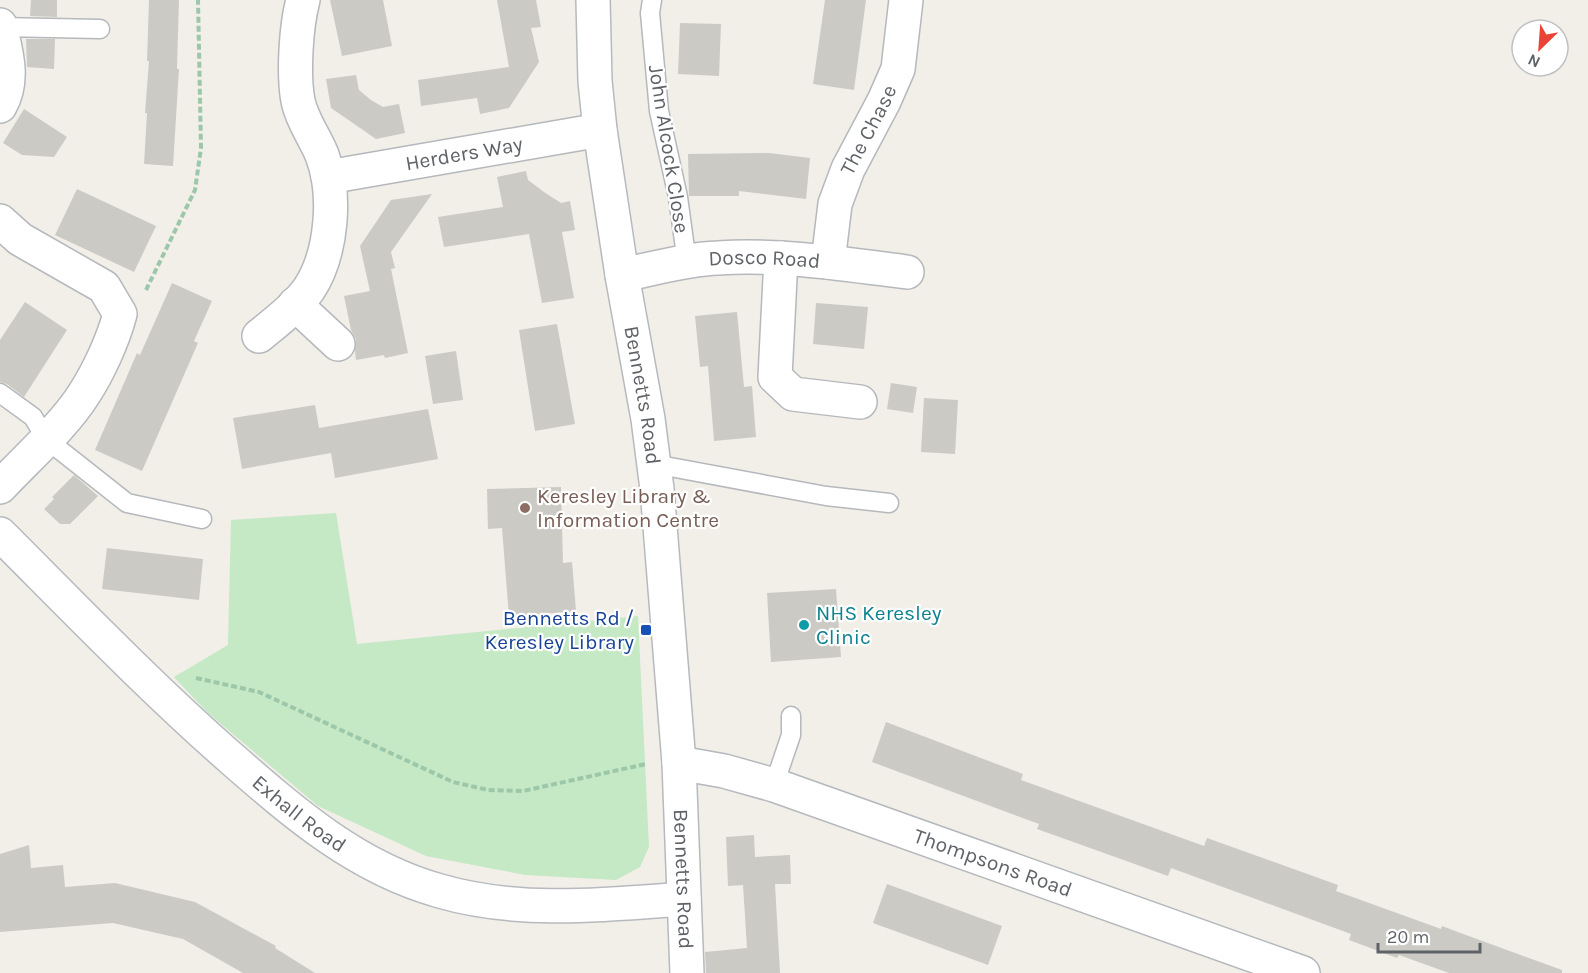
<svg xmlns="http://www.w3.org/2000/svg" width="1588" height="973" font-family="Karla,sans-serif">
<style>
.green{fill:#c5e8c5}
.building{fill:#cccac5}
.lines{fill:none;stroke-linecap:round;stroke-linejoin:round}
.lane-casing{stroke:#b5b8bc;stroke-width:21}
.street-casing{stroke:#b5b8bc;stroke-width:36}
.secondary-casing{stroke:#b6babf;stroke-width:36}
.path{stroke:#9cc7a9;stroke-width:4;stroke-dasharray:6 3;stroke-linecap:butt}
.lane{stroke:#fff;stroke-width:18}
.street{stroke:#fff;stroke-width:33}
.secondary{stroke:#fff;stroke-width:33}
.education-dot{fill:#8d6e63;stroke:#fff;stroke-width:2}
.culture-dot{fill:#0f9aa8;stroke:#fff;stroke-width:2}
.transit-dot{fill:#1a4fb4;stroke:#fff;stroke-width:2}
.labels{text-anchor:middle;stroke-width:4.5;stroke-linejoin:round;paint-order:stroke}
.street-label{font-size:21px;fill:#5f6368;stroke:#fff}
.education-label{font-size:21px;fill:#785e54;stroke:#fff;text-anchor:start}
.culture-label{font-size:21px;fill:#0d838f;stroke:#fff;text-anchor:start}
.transit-label{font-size:21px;fill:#164399;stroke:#fff;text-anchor:end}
</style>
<rect width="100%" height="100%" fill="#f1efe8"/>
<path class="green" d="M336,513L357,644L638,616L649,847L640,867L616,880L525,875L426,856L318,806L208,713L174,677L228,645L231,520Z"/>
<path class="building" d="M31,0H57V17L30,16Z
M149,0H179L177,69H179L173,166L144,164L147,113H145L149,61H147Z
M330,0H383L392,46L342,56Z
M497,0H536L541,27L531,28L539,62L509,108L480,114L477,98L421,106L418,80L509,67Z
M825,0H866L854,90L813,84Z
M680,23L721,24L719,76L678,74Z
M26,39H55L54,69L27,67Z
M356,75L359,90L371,100L383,107L399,104L405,133L376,139L331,108L326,79Z
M24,109L67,137L54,157L22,155L3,143Z
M769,153L810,158L806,199L739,191V196H689L688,154Z
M526,171L528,180L544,192L561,203L570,201L575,230L562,232L574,298L542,303L529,234L444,247L438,217L503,207L497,177Z
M77,189L156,226L134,272L55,235Z
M432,194L391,252L395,268L391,269L408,353L385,358L384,355L356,360L355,351L356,339L351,330L344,296L370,291L360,246L391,200Z
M172,283L212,301L194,341L198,343L142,471L95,450L137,353L140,355Z
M25,302L67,330L24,397L7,384L0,382V340Z
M816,303L868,307L864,349L813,344Z
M737,312L744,387L752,386L756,437L714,441L708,366L700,367L695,316Z
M557,324L575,424L535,431L519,330Z
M456,351L463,400L433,404L425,356Z
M891,383L917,387L913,413L887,409Z
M924,398L958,400L955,454L921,452Z
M315,405L319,428L428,409L438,459L335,478L331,453L242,469L233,418Z
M74,475L98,496L70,524H60L44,509L54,499L52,497Z
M561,487L563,563L572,562L576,611L509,617L502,528L488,529L487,489Z
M107,548L203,559L199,600L102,589Z
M836,589L841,657L771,662L767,593Z
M886,722L1023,774L1021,780L1204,846L1207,838L1338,885L1336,891L1441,929L1442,926L1466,935L1562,970V973H1449L1399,955L1397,958L1349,940L1351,934L1171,868L1168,876L1065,839L1037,829L1039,824L872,762Z
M754,835L755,857L790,855L791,884H775L780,973H706L705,952L747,948L743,885L728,886L726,837Z
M29,845L31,868L63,865L65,887L115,883L195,902L276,946L275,948L315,973H243L183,939L113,923L0,932V854Z
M887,884L1002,926L988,965L873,923Z"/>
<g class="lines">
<defs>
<path id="lane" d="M652,0L650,13L659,111L678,197L687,263
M0,27L100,29
M0,393L33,417L46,439L127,503L202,519
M654,464L826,496L889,503
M774,785L791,735V716"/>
<g id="street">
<path d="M0,25C6,52 15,80 0,106"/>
<path id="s1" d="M328,177L600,130"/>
<path d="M0,221L20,239L104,287L120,314C113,340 99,371 84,394C64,426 26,459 0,487"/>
<path d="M781,258L775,377L793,394L860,402"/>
<path id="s2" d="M828,262L835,204L848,169L884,101L898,69L906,0"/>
<path id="s3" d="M622,275C653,269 686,259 718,258C781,254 844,264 907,272"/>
<path d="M295,304L338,344"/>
<path d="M259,336C276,322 296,307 309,289C332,254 337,194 322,155C315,137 302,121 298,101C293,74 296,26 303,0"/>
<path id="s4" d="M679,763L724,771L774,785L1303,973"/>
</g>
<g id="secondary">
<path id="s5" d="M593,0L595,81L600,130L622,275L648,419L657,489L679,763L687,973"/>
<path id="s6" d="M0,534C76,610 151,688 232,759C295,814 357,868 440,891C519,914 604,905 684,899"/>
</g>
</defs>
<use href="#lane" class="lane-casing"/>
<use href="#street" class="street-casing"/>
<use href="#secondary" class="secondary-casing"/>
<path class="path" d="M146,290L195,190L201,148L198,0
M196,678L259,692L453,782L488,790L523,791L646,764"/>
<use href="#lane" class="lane"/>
<use href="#street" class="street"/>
<use href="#secondary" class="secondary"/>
</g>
<circle class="education-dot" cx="525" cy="508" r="6"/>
<circle class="culture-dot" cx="804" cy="625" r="6"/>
<rect class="transit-dot" x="640" y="624" width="12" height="12" rx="3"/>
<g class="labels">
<g class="street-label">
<text dy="7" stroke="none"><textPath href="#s2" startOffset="140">The Chase</textPath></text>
<text transform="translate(669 149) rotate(81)" y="7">John Alcock Close</text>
<text dy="7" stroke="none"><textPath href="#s1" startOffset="138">Herders Way</textPath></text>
<text dy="7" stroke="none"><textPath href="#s3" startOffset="144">Dosco Road</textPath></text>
<text dy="7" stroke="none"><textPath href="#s5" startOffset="399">Bennetts Road</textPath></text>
<text dy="7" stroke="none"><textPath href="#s6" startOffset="410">Exhall Road</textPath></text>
<text dy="7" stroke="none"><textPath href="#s4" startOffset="330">Thompsons Road</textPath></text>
<text dy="7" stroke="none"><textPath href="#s5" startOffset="885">Bennetts Road</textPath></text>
</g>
<g class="education-label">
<text x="537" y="503">Keresley Library &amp;<tspan x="537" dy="24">Information Centre</tspan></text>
</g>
<g class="culture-label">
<text x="816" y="620">NHS Keresley<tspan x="816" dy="24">Clinic</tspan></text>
</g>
<g class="transit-label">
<text x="634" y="625">Bennetts Rd /<tspan x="634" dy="24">Keresley Library</tspan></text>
</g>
</g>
<g transform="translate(1540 48) rotate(205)"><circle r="28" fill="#ffffff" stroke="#bfc1c3" stroke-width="1.5"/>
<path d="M0-4.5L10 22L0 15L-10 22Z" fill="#ea4335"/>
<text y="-9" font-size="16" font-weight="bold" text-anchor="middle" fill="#5f6368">N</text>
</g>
<path d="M1378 943v9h102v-9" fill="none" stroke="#5f6368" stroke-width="3"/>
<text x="1387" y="943" font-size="18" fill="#5f6368" stroke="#ffffff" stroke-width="4.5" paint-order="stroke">20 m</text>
</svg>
